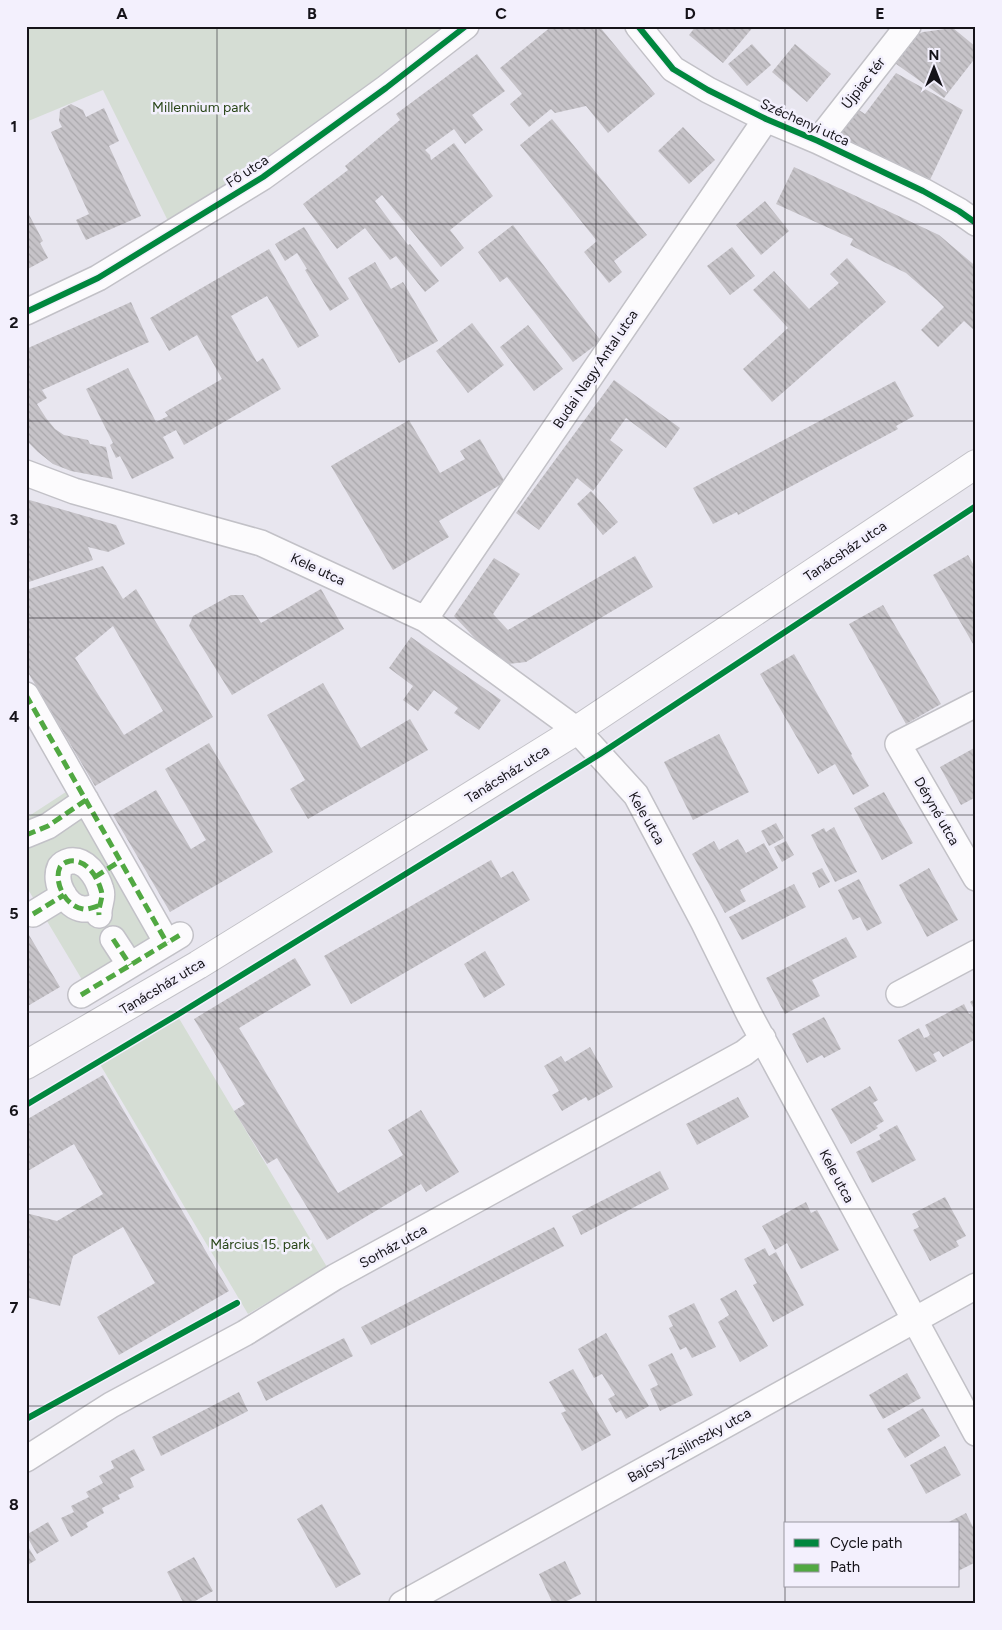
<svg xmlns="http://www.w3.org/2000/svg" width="1002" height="1630" font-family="Figtree,sans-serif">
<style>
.green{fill:#d5ddd4}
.building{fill:url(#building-back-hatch);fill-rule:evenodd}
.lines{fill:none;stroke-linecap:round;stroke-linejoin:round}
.minor-casing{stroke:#c2c1c7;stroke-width:28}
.major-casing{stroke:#c2c1c7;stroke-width:30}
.minor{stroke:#fcfbfd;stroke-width:25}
.major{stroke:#fcfbfd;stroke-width:28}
.quiet{stroke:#51a842;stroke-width:5;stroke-dasharray:10 5;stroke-linecap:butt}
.cycleway-casing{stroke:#f3f0fd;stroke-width:9}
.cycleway{stroke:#00873e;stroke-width:6}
.grid{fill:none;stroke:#151319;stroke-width:1;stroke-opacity:0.55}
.labels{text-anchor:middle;stroke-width:5;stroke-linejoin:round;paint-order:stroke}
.street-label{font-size:14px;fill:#151319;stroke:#f3f0fd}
.park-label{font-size:14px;fill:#294618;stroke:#f3f0fd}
.neatline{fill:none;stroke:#151319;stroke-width:2}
.grid-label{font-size:16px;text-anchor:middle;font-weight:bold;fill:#151319}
</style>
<defs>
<pattern id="building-back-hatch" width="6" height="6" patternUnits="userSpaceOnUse" patternTransform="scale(1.25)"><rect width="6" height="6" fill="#c6c3c8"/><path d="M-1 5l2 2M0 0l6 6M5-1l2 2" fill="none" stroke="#a9a7ab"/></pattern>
</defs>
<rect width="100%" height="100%" fill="#e8e6ef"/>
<path class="green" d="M26,26H447L347,104L259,165L168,221L103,90L26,122Z
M72,788L177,941L90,993L26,886V818Z
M177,1015L327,1267L248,1314L98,1061Z"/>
<path class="building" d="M552,26H599L655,94L608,133L586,106L555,113L551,109L529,127L510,104L522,94L500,68Z
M696,26H754L723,63L689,35Z
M953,28L976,47V57L944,98L892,61L905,40L923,32Z
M752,44L771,65L747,86L728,64Z
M795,44L831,74L807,102L772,72Z
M477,54L505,91L472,115L483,130L465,144L454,129L425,150L430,155L431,160L454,143L493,196L450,230L464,248L441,267L382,195L375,201L408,245L410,244L439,281L425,292L396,256L390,260L365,228L337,249L303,204L348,170L345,166L400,120L396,114Z
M896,73L963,110L929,182L835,135L856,108L865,114Z
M71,104L83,110L86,117L104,108L119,141L109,146L141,216L86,240L76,220L89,214L51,132L62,127L59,121L60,110Z
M552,119L647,235L614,261L622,272L609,283L584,252L597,241L520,145Z
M683,127L715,160L689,184L658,151Z
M794,167L939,235L972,263L976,267V332L964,321L938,347L921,330L944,307L937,300L906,273L850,245L853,239L776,204Z
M765,201L789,231L761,255L736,225Z
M26,209L43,241L40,243L48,258L26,270Z
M513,225L601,341L573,362L507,277L500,282L478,252Z
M304,227L349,299L330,311L305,270L307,269L297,253L285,261L275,244Z
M732,247L755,276L730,295L707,266Z
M269,249L319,336L298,348L267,296L231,316L257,362L263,358L281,389L184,445L176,430L163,437L174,458L132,479L120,456L116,458L110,445L113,443L86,389L128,368L156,422L168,416L165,412L222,379L197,335L169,351L150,318Z
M847,258L886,302L772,402L743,369L788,328L753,290L774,271L809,309L839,283L830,274Z
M375,262L391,289L403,282L438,341L399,363L348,278Z
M131,302L149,342L42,390L47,398L37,404L46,418L55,429L64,435L88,440L90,444L106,447L113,479L71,471L53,464L38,452L26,440V349Z
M472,323L504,365L468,393L436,351Z
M528,325L563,369L534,391L500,347Z
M614,380L680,428L666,448L626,418L610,440L623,450L593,491L577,478L539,530L516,513Z
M895,381L914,416L896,426L898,429L738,515L737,512L713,524L693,488Z
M409,420L440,473L465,459L460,451L480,439L505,482L439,521L449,537L393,570L331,466Z
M591,491L618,522L603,535L577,504Z
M26,499L116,525L125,544L108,552L88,547L93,560L26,583Z
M968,555L976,569V649L933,575Z
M635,556L653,587L526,662L500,665L454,616L494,558L520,574L493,614L508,630Z
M103,566L123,599L136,589L213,717L95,786L26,669V590ZM113,626L163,711L124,735L75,658Z
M321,589L344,629L232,695L189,626L193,616L231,595H243L261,623Z
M883,605L941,704L906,724L849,624Z
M411,637L501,700L479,730L454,713L458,708L434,690L418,711L403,700L413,686L389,668Z
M794,654L852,754L851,755L869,786L853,795L835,764L818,774L760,674Z
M323,683L361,748L410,719L428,750L308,819L290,789L305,780L267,715Z
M719,734L749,792L693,820L664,762Z
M209,743L273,852L170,912L113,815L156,790L191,849L206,840L165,769Z
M976,747V767L974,768L976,772V797L961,805L940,767Z
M884,792L913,843L882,860L854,808Z
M776,823L784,838L769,846L761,831Z
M834,827L857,872L835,882L811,835L824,828L826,832Z
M738,839L746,853L764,843L778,868L740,890L746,901L725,913L692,854L714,841L719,850Z
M786,841L794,855L782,862L774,847Z
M491,860L501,878L513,871L530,900L351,1004L324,956Z
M822,868L830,882L819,888L812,873Z
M929,868L958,920L927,937L899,885Z
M859,879L882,923L867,931L860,917L853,920L838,890Z
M794,884L806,907L742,940L729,917Z
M26,930L60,987L26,1007Z
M846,937L857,957L812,980L820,996L785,1014L766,978Z
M485,951L505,985L484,998L464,964Z
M295,958L311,985L239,1028L338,1193L403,1155L388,1130L421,1110L459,1172L426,1192L421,1184L327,1240L277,1158L267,1164L234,1111L245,1104L194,1019Z
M976,998V1039L943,1057L939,1051L933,1054L937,1061L916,1072L898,1040L919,1028L924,1038L927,1037L930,1035L925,1025L964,1004L969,1014L975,1011L970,1002Z
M824,1017L841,1049L824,1058L822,1055L807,1063L792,1034Z
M590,1047L613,1087L588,1101L586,1097L562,1111L552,1095L559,1091L544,1066L561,1056L565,1062Z
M103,1075L229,1291L119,1355L97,1317L155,1283L123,1227L73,1256L60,1306L26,1297V1213L57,1221L103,1194L74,1144L26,1172V1120Z
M870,1086L878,1100L873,1103L884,1121L876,1126L878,1128L851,1144L831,1109Z
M738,1097L749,1117L697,1145L686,1124Z
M897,1125L916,1160L872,1183L856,1152L881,1139L879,1135Z
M660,1171L669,1189L581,1235L572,1216Z
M945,1197L966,1236L956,1241L959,1246L930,1261L913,1230L919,1227L912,1214Z
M806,1202L811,1213L817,1210L839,1250L801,1269L787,1243L775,1250L762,1226Z
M554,1227L564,1246L371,1345L361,1327Z
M765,1248L769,1256L776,1252L804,1305L773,1322L753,1285L757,1283L744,1259Z
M736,1290L768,1346L740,1362L718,1322L729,1315L720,1299Z
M694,1303L716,1347L692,1358L686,1347L680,1350L669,1328L673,1326L668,1316Z
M606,1333L649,1406L626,1419L621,1410L616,1413L608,1399L615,1395L602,1374L594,1378L578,1349Z
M344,1338L353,1356L266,1401L257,1382Z
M672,1353L693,1395L660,1411L650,1389L658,1385L648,1365Z
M573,1369L611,1435L582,1451L561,1413L566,1411L549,1382Z
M907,1373L921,1398L883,1419L869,1395Z
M239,1392L248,1411L161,1456L152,1437Z
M923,1408L940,1436L905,1458L887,1429Z
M945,1446L961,1475L926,1494L910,1465Z
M134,1449L145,1470L130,1478L134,1487L118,1495L120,1499L102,1508L104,1513L86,1523L88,1527L71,1537L61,1518L74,1512L71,1506L89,1497L86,1492L103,1483L99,1476L114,1468L111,1461Z
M322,1504L361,1574L336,1588L297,1519Z
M966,1513L973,1527L976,1526V1562L958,1571V1524H945Z
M48,1522L59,1541L37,1554L26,1535Z
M26,1543L36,1560L26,1566Z
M194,1557L213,1591L190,1604H184L167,1572Z
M565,1561L581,1594L561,1604H553L539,1574Z"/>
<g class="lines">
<defs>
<path id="minor" d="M638,26L673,69L708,90L766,119L818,141L923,191L959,211L976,223
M818,141L908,26
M26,312L98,278L263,177L386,88L466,26
M26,473L74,491L261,543L425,619L577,730L636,795L704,923L749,1014L976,1433
M425,619L766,119
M26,695L167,943
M976,704L898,744L976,878
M26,835L48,826L86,800
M98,906C94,907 87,910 83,909C66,907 53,882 60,867C63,863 66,862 70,861C86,859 97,876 101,890C104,898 98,905 99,915
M33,914L64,895
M113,939L130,965
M899,994L976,953
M81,995L180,935
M26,1459L111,1405L245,1333L335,1277L744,1053L763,1038
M402,1604L976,1286"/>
<path id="major" d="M26,1065L198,965L577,730L976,464"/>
</defs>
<use href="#minor" class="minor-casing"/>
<use href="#major" class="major-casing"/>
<use href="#minor" class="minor"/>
<use href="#major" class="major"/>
<path class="quiet" d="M26,695L167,943
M26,835L48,826L86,800
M95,877L120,861
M98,906C94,907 87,910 83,909C66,907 53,882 60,867C63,863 66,862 70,861C86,859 97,876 101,890C104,898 98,905 99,915
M33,914L64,895
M113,939L130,965
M81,995L180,935"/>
<defs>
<path id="cycleway" d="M638,26L673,69L708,90L766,119L818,141L923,191L959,211L976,223
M26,312L98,278L263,177L386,88L466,26
M26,1105L177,1015L600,754L976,506
M26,1419L237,1303"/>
</defs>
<use href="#cycleway" class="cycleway-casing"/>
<use href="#cycleway" class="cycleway"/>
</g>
<path class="grid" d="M217,26V1604M406,26V1604M596,26V1604M785,26V1604M26,224H976M26,421H976M26,618H976M26,815H976M26,1012H976M26,1209H976M26,1406H976"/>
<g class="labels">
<g class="street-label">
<text transform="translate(863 83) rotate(-52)" y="5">Újpiac tér</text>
<text transform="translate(805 122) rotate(24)" y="5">Széchenyi utca</text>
<text transform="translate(247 171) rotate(-33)" y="5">Fő utca</text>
<text transform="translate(595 369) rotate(-56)" y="5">Budai Nagy Antal utca</text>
<text transform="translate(845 551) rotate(-34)" y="5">Tanácsház utca</text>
<text transform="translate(318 569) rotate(25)" y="5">Kele utca</text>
<text transform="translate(507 774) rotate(-32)" y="5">Tanácsház utca</text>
<text transform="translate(937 811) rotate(60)" y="5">Déryné utca</text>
<text transform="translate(647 818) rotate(60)" y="5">Kele utca</text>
<text transform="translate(162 986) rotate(-31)" y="5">Tanácsház utca</text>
<text transform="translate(837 1176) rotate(62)" y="5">Kele utca</text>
<text transform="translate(393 1246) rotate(-29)" y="5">Sorház utca</text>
<text transform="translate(689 1445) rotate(-29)" y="5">Bajcsy-Zsilinszky utca</text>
</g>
<g class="park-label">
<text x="201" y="112">Millennium park</text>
<text x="260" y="1249">Március 15. park</text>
</g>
</g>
<rect width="1002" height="1630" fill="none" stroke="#f3f0fd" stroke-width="55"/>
<rect x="784" y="1522" width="175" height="65" fill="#f3f0fd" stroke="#9a98a2"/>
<rect x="794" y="1539" width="25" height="8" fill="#00873e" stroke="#9a98a2"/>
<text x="830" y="1548" font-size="15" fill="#151319">Cycle path</text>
<rect x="794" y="1564" width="25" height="8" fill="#51a842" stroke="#9a98a2"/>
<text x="830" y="1572" font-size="15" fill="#151319">Path</text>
<g transform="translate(934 68)" stroke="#f3f0fd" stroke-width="4" paint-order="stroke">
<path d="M0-4L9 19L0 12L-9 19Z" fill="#151319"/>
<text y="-8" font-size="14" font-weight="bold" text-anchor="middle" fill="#151319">N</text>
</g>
<rect x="28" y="28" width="946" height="1574" class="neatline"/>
<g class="grid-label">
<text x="122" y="19">A</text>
<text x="312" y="19">B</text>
<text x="501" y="19">C</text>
<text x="690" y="19">D</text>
<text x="880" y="19">E</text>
<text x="14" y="132">1</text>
<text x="14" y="328">2</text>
<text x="14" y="525">3</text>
<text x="14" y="722">4</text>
<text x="14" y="919">5</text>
<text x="14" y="1116">6</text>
<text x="14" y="1313">7</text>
<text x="14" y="1510">8</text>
</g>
</svg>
